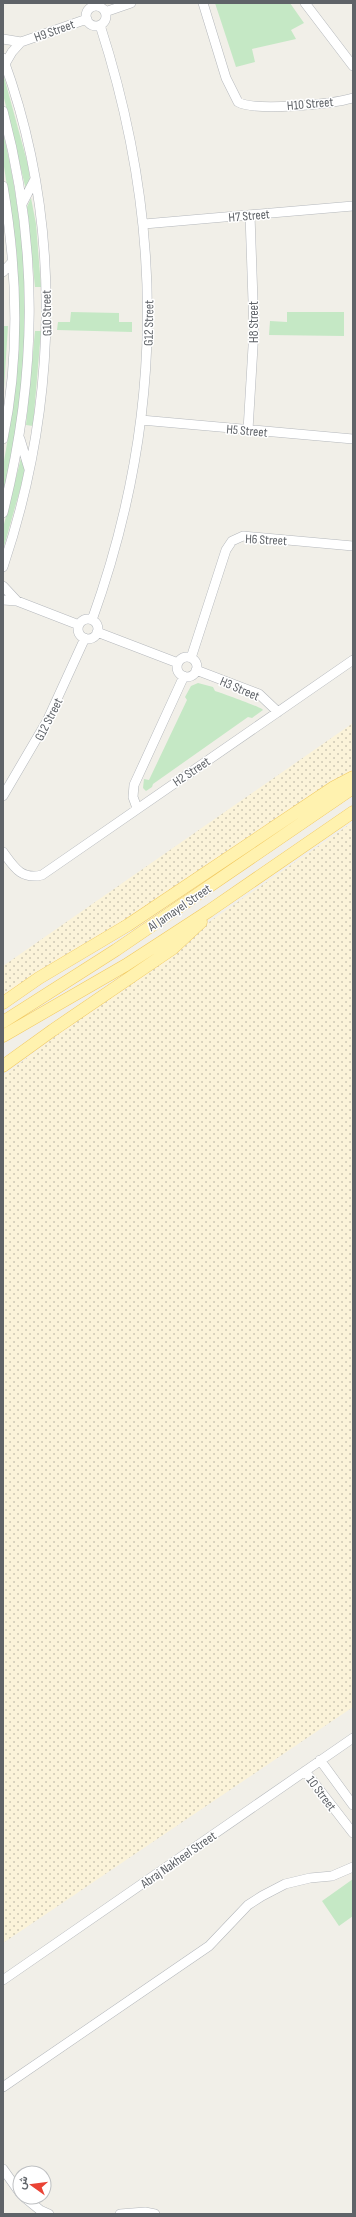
<svg xmlns="http://www.w3.org/2000/svg" width="356" height="2217" font-family="'Sofia Sans Condensed',Vazirmatn,sans-serif">
<style>
.sand{fill:url(#sand-dots)}
.green{fill:#c5e8c5}
.lines{fill:none;stroke-linecap:round;stroke-linejoin:round}
.minor-casing{stroke:#b5b8bc;stroke-width:10}
.major-casing{stroke:#f2c960;stroke-width:13}
.minor{stroke:#fff;stroke-width:9}
.major{stroke:#fff2af;stroke-width:12}
.labels{text-anchor:middle;stroke-width:3;stroke-linejoin:round;paint-order:stroke}
.street-label{font-size:13px;fill:#5f6368;stroke:#fff}
</style>
<defs>
<pattern id="sand-dots" width="8" height="8" patternUnits="userSpaceOnUse"><rect width="8" height="8" fill="#fbf3d9"/><path d="M2 2h.1M6 6h.1" fill="none" stroke="#cec8b4" stroke-width="1.8" stroke-linecap="round"/></pattern>
</defs>
<rect width="100%" height="100%" fill="#f1efe8"/>
<path class="sand" d="M353,723V773L3,1003V966Z
M353,822V1707L3,1943V1076L183,940Z"/>
<path class="green" d="M215,3H290L304,23L291,30L296,39L252,49L255,62L236,67Z
M3,73L28,165L30,179L26,190L3,94Z
M3,132C31,249 35,375 3,493V467L13,408L19,321L16,246L3,160Z
M31,198L36,224L41,287H35L27,207Z
M71,312L119,313V322H132V332L57,330L58,322H70Z
M287,312H344V336L269,335L270,321L287,322Z
M3,326H8L3,404Z
M35,331H41L33,426L26,425Z
M21,458L25,464L23,479L3,550V528Z
M198,683L213,687L215,691C224,694 261,707 263,710L252,718L248,717L153,784L152,787L146,791L143,788L144,779L149,780L187,700L185,697L191,686Z
M353,1879V1916L339,1926L322,1901Z"/>
<g class="lines">
<defs>
<path id="minor" d="M203,3L226,78L238,102C256,112 332,104 353,98
M305,3L353,66
M86 16a10 10 0 1 1 20 0a10 10 0 1 1-20 0Z
M105,12L131,3
M3,39L21,42
M3,58C63,221 58,404 3,567
M5,64L12,52L21,42L87,19
M3,111C39,247 37,377 3,513
M3,186C17,268 20,357 3,439
M22,204L35,179
M144,224L353,206
M3,272L12,262
M141,420L353,439
M248,430L254,330L250,215
M20,439L29,469
M3,586L17,601
M3,600L17,601L79,625
M78 629a10 10 0 1 1 20 0a10 10 0 1 1-20 0Z
M92,620C164,420 165,226 100,25
M97,632L178,663
M177 667a10 10 0 1 1 20 0a10 10 0 1 1-20 0Z
M191,658L226,550L232,541L243,536L353,546
M196,670L259,694L278,712
M3,796L47,721L85,638
M137,808L133,797L134,785L184,676
M3,852C14,867 21,880 42,875L353,660
M320,1760L353,1805
M305,1771L353,1833
M3,1980L353,1738
M3,2087L209,1946L248,1905L262,1896L285,1884L310,1878L332,1876L353,1867
M3,2169L20,2193
M24,2197L40,2210L49,2214
M120,2214L145,2212L155,2214"/>
<path id="major" d="M3,1003L39,978L128,925L334,787L353,777
M3,1022L116,950L353,788
M3,1036L126,965L209,911L353,812
M3,1066L53,1030L172,949L201,922"/>
</defs>
<use href="#minor" class="minor-casing"/>
<use href="#major" class="major-casing"/>
<use href="#minor" class="minor"/>
<use href="#major" class="major"/>
</g>
<g class="labels">
<g class="street-label">
<text transform="translate(54 30) rotate(-20)" y="5">H9 Street</text>
<text transform="translate(310 103) rotate(-5)" y="5">H10 Street</text>
<text transform="translate(249 215) rotate(-5)" y="5">H7 Street</text>
<text transform="translate(46 313) rotate(-91)" y="5">G10 Street</text>
<text transform="translate(253 322) rotate(-90)" y="5">H8 Street</text>
<text transform="translate(148 323) rotate(-89)" y="5">G12 Street</text>
<text transform="translate(247 430) rotate(5)" y="5">H5 Street</text>
<text transform="translate(266 539) rotate(3)" y="5">H6 Street</text>
<text transform="translate(240 688) rotate(23)" y="5">H3 Street</text>
<text transform="translate(48 719) rotate(-63)" y="5">G12 Street</text>
<text transform="translate(191 771) rotate(-34)" y="5">H2 Street</text>
<text transform="translate(179 907) rotate(-34)" y="5">Al Jamayel Street</text>
<text transform="translate(322 1793) rotate(53)" y="5">10 Street</text>
<text transform="translate(178 1859) rotate(-35)" y="5">Abraj Nakheel Street</text>
</g>
</g>
<rect width="356" height="2217" fill="none" stroke="#5f6368" stroke-width="8"/>
<g transform="translate(32 2185) rotate(284)"><circle r="19" fill="#ffffff" stroke="#bfc1c3"/>
<path d="M0-3L7 15L0 10L-7 15Z" fill="#ea4335"/>
<text y="-6" font-size="11" font-weight="bold" text-anchor="middle" fill="#5f6368">ش</text>
</g>
</svg>
